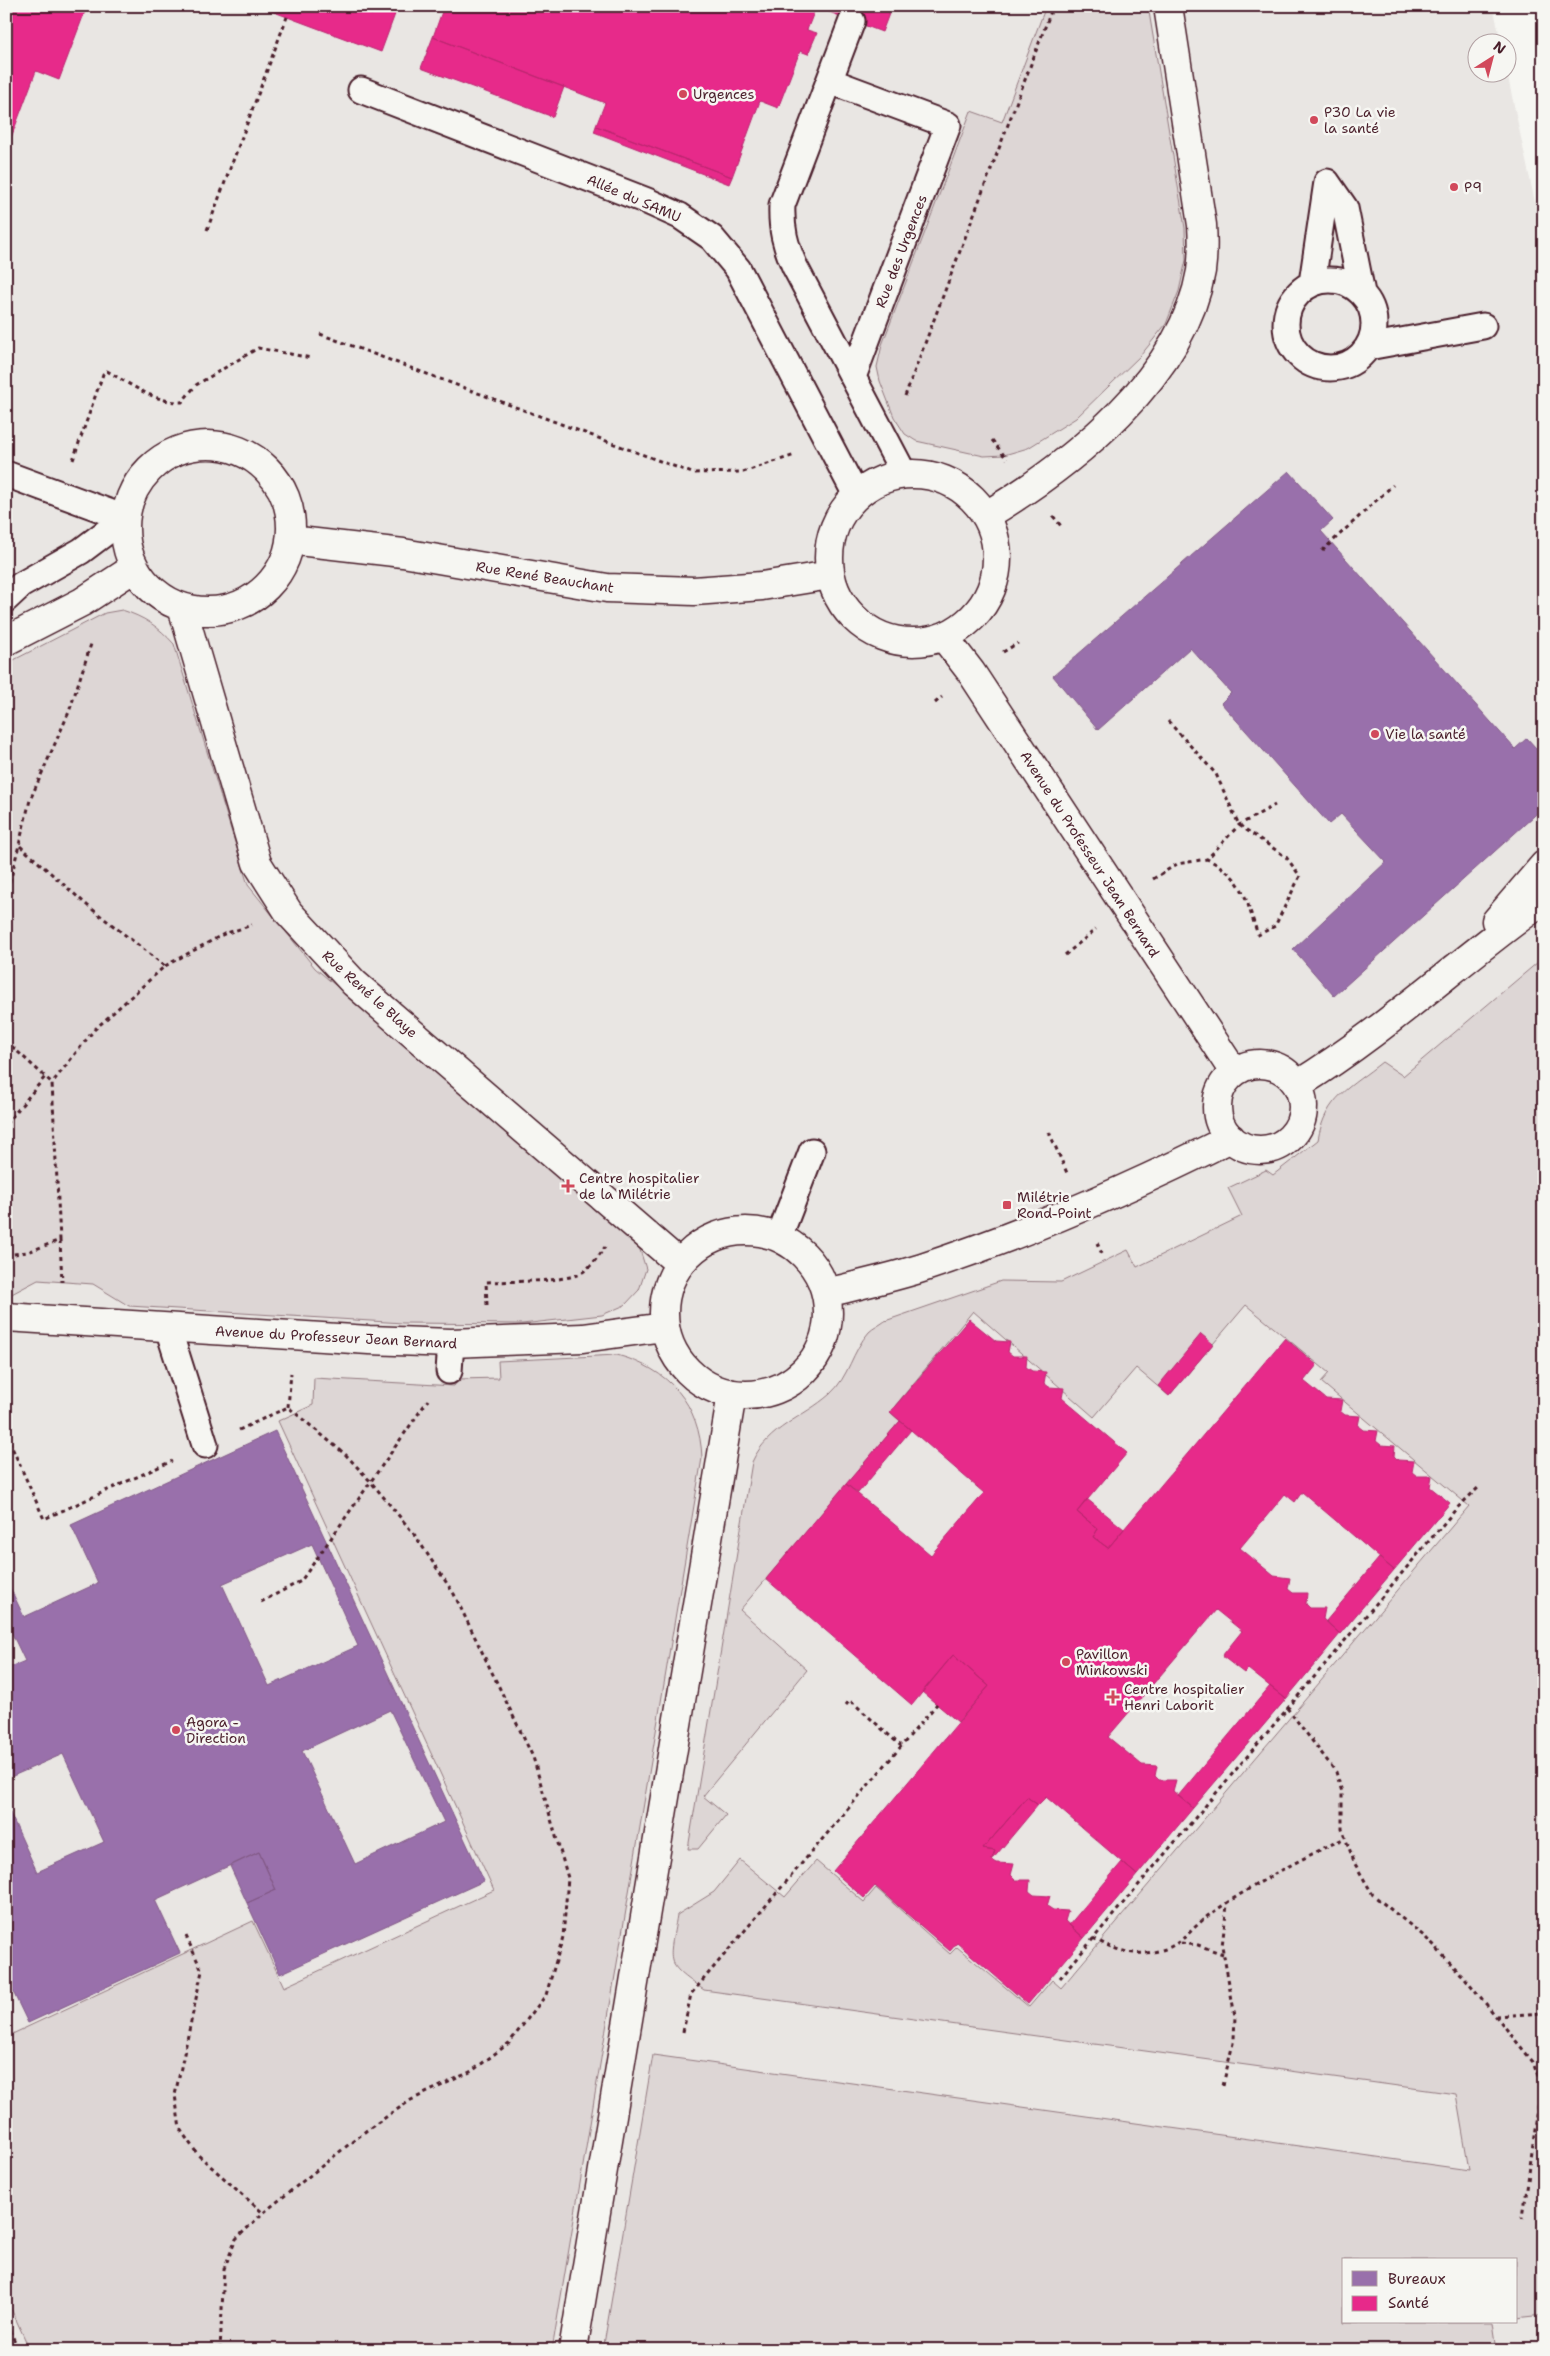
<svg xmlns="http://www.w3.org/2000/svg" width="1550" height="2356" font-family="'Shantell Sans',sans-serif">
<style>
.built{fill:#e9e6e3;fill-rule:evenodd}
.green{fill:#ddd6d5;stroke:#947a80}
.offices{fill:#9970ab;stroke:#815885;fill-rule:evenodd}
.health{fill:#e7298a;stroke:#b8266e}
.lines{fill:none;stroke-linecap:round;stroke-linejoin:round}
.lane-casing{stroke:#4a1f2b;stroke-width:29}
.street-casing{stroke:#4a1f2b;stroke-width:31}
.path{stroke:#4a1f2b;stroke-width:3;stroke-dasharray:4 4;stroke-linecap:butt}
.lane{stroke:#f6f6f2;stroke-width:25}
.street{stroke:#f6f6f2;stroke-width:28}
.poi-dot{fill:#d1495b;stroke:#f6f6f2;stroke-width:2}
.labels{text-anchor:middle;stroke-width:5;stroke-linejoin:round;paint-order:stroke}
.poi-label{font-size:14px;fill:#4a1f2b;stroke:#f6f6f2;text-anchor:start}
.street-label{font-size:14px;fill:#4a1f2b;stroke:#f6f6f2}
</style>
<rect width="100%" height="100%" fill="#f6f6f2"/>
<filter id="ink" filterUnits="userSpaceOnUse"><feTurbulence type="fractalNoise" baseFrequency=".02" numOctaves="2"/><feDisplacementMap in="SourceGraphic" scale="10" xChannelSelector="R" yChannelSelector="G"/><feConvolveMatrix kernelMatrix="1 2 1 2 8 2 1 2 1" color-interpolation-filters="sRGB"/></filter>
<g filter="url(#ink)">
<path class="built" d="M6,6H1493L1501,42H1478V72L1507,73L1544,244V2350H6ZM1344,2260H1516V2322H1344Z"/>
<path class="green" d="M1046,6H1148L1185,228L1186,260L1179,291L1166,324L1141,355L1076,418L1028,448L1004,455L984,456L916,441L905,434L894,417L880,381L877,367L882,345L971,111L1002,122Z
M122,610C144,617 158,626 174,644L248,885L315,968L626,1232L640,1250L646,1269L639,1290L625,1305L602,1315L522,1324L403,1323L129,1306L93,1284L38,1280L6,1297V664L105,613Z
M1544,957V2315L1516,2318V2260H1344V2322H1493L1497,2350H603L653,2055L1469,2170L1456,2094L704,1990C663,1962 669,1963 677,1915L714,1892L740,1860L785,1897L816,1861L864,1902L876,1888L950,1954L957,1947L1029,2007L1052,1980L1061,1988L1469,1506L1321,1382L1329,1373L1246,1305L1169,1396L1136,1368L1094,1417L973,1311L890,1412L900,1421L740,1610L807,1670L703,1796L726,1815L698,1849H688L752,1462C768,1427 803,1418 830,1394C849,1377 852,1351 869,1332C873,1328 880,1325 885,1321L1001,1281L1061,1282L1128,1250L1137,1267L1242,1216L1228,1188L1266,1170L1273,1175L1318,1140C1325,1097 1351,1087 1382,1062L1403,1076Z
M617,1355C669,1369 700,1404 702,1458L552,2350H30L6,2298V2037L253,1921L284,1987L494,1890L278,1421L313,1405L314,1378L454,1386L459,1379L499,1378L498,1361Z"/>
<path class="offices" d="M1289,471L1333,520L1321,531L1515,749L1527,738L1544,757V807L1334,996L1293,949L1386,862L1341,814L1329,824L1221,703L1231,693L1190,648L1098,730L1053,676Z
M275,1431L484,1881L280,1974L247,1903L276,1890L259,1852L155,1900L180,1953L28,2023L6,1977V1804L37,1872L104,1842L63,1754L6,1779V1669L25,1661L6,1621V1579L24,1617L98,1583L71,1525ZM312,1544L358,1646L269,1686L222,1584ZM390,1710L444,1822L355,1864L302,1751Z
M259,1852L276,1890L247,1903L230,1866Z"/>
<path class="health" d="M6,6H87L59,80L36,71L6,151Z
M258,6H351L372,15L375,6H398L381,52Z
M351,6H375L372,15Z
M444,6H892L882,32L816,7L807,30L817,33L808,54L800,51L778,108L760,101L732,177L596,126L605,103L433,37Z
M433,37L564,87L553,117L421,68Z
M596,126L732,177L729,184L594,132Z
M969,1319L996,1341L1010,1342L1008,1352L1013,1356H1027L1026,1367L1032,1371L1046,1372L1044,1383L1049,1387L1064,1388L1062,1398L1127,1453L1077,1512L1098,1529L1093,1537L1108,1548L1285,1338L1317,1365L1304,1381L1326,1399L1342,1400L1340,1411L1345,1415L1360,1416L1358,1426L1363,1430L1378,1431L1376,1441L1381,1445L1395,1446L1394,1456L1398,1460L1414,1461L1412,1472L1417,1476H1432L1430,1487L1450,1503L1394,1570L1302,1492L1295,1502L1285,1494L1240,1548L1274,1576L1290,1578L1288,1589L1293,1593H1307L1306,1604L1310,1608H1325L1323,1619L1340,1634L1286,1699L1248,1669L1244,1673L1222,1656L1242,1631L1216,1610L1108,1737L1142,1765L1157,1766L1155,1776L1159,1780H1176L1173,1791L1193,1808L1137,1875L1046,1797L1038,1805L1027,1797L983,1849L995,1851L992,1860L997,1863L1014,1864L1011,1875L1016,1880H1030L1029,1891L1034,1895L1050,1896L1047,1906L1053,1910L1068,1911L1065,1921L1084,1938L1028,2004L957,1943L950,1951L875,1886L864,1898L833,1871L989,1686L953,1655L912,1705L766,1579L846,1484L931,1555L984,1493L890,1412Z
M1201,1334L1213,1344L1169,1396L1158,1386Z
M900,1421L911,1430L858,1493L846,1484Z
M1087,1499L1124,1529L1108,1548L1093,1537L1098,1529L1077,1512Z
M1379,1558L1394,1570L1340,1634L1326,1621Z
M953,1655L989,1686L958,1722L922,1692Z
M1270,1686L1286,1699L1193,1808L1178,1796Z
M1027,1797L1038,1805L992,1860L995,1851L983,1849Z
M1122,1862L1137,1875L1084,1938L1069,1925Z"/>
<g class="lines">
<defs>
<path id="lane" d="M852,21L782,205C781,229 785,245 795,267L904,474
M830,81L948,125L853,377
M361,90L647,201L680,216L712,238L738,269L856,495
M1327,182L1345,208L1362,293
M1286 324a44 44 0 1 1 88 0a44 44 0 1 1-88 0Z
M1312,283L1327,182
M1368,347L1483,326
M6,474L125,518
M6,599L21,585L81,551L125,518
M779,1237L812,1151
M168,1328L205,1445
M449,1371L451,1343"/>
<path id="street" d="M125 528a83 83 0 1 1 166 0a83 83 0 1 1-166 0Z
M829 558a84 84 0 1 1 168 0a84 84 0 1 1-168 0Z
M987,515C1073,463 1183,377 1201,271C1203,256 1203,240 1202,225L1168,6
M290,540L403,553L607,588L694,591L762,586L830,575
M182,607L257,863L289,913L354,983L679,1263
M944,637L971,672L1234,1072
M6,641L82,602L134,568
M1496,921L1544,865
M1217 1107a43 43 0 1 1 86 0a43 43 0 1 1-86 0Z
M1297,1085C1385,1031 1460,960 1544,900
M664 1313a82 82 0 1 1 164 0a82 82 0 1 1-164 0Z
M826,1293C858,1285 891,1278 922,1268C1028,1233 1131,1188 1231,1138
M6,1317L369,1340L451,1343L583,1338L664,1327
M573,2350L732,1394"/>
</defs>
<use href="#lane" class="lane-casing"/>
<use href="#street" class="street-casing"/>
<path class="path" d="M207,230L287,17
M320,334L692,473L743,472L795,455
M905,396L1053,6
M992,440L1007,459
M73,460L103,374L107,371C130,384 156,403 182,402L196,385L258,348L311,358
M1053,516L1061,526
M1322,551L1393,485
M1003,652L1018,643
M935,703L942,697
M1168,721L1216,774L1239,825L1286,857L1300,876L1275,926L1258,935C1245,898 1245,878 1207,859
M20,846L88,906L165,966L94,1030L52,1083
M1153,879L1177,864L1207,859L1239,825L1275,805
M6,898L30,800L69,712L92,641
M1065,955L1096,929
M165,966L224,934L252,925
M6,1041L52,1083L60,1240L28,1252L6,1255
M6,1124L45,1077
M1049,1132L1067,1173
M60,1240L62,1282
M1097,1243L1103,1256
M487,1305L486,1282C507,1281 564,1283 581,1273C591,1267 598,1257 605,1247
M288,1407L291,1373
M239,1430L288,1407
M6,1434L44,1519L172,1461
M261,1602L301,1581L428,1400
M846,1705L850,1700L901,1746
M1287,1708L1336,1772L1342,1792V1829L1355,1864L1373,1895L1425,1937L1465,1978L1533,2062L1541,2086L1523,2217
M186,1936L202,1971L175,2095L180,2129L198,2155L263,2213
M1093,1938C1115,1950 1132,1957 1158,1951C1182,1946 1190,1929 1209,1915C1250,1886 1300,1859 1345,1838
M1181,1943L1198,1945L1223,1954
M1060,1978L1456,1509L1479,1487
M1496,2016L1544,2013
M683,2032L691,1994L937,1704
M1537,2074L1544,2064
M1223,2085L1234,2039L1235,2016L1222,1946L1227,1905
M6,2323L19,2350
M220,2350L224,2269L236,2239L263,2213L367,2130L411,2100L472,2071L509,2043L546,1995L563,1937L568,1878L533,1757L454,1594L414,1534L371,1482L346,1455L288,1407"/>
<use href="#lane" class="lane"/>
<use href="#street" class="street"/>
</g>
</g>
<g class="poi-dot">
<circle cx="683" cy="94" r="5"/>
<circle cx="1314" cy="120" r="5"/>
<circle cx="1454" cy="187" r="5"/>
<circle cx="1375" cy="734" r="5"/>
<path d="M565.5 1178.5h5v5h5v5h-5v5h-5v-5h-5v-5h5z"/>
<rect x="1002" y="1200" width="10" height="10" rx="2.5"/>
<circle cx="1066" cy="1662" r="5"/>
<path d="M1110.5 1689.5h5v5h5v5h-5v5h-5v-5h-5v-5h5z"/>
<circle cx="176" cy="1730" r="5"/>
</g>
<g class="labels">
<g class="poi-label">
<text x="693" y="99">Urgences</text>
<text x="1324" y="117">P30 La vie<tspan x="1324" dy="16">la santé</tspan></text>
<text x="1464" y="192">P9</text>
<text x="1385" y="739">Vie la santé</text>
<text x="579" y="1183">Centre hospitalier<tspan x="579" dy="16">de la Milétrie</tspan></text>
<text x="1017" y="1202">Milétrie<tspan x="1017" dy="16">Rond-Point</tspan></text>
<text x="1076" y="1659">Pavillon<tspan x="1076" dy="16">Minkowski</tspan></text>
<text x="1124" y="1694">Centre hospitalier<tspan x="1124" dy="16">Henri Laborit</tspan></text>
<text x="186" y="1727">Agora -<tspan x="186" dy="16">Direction</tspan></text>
</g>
<g class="street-label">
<text transform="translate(634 198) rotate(23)" y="5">Allée du SAMU</text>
<text transform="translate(901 251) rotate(-69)" y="5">Rue des Urgences</text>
<text transform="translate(545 577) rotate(9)" y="5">Rue René Beauchant</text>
<text transform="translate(1090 854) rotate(57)" y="5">Avenue du Professeur Jean Bernard</text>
<text transform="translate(370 994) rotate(42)" y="5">Rue René le Blaye</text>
<text transform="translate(336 1337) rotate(3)" y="5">Avenue du Professeur Jean Bernard</text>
</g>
</g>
<rect width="1550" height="2356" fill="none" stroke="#f6f6f2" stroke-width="25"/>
<rect x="12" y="12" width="1525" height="2331" fill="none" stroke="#4a1f2b" stroke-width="2" filter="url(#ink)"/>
<rect x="1342" y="2258" width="175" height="65" fill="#f6f6f2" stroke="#b1a0a2"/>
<rect x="1352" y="2271" width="25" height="15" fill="#9970ab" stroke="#b1a0a2"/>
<text x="1388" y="2284" font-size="15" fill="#4a1f2b">Bureaux</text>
<rect x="1352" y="2296" width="25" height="15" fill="#e7298a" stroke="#b1a0a2"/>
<text x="1388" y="2308" font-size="15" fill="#4a1f2b">Santé</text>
<g transform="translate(1492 58) rotate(36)"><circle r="24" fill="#f6f6f2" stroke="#b1a0a2"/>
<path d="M0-4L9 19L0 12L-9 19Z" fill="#d1495b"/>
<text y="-8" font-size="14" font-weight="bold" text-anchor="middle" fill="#4a1f2b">N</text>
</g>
</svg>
